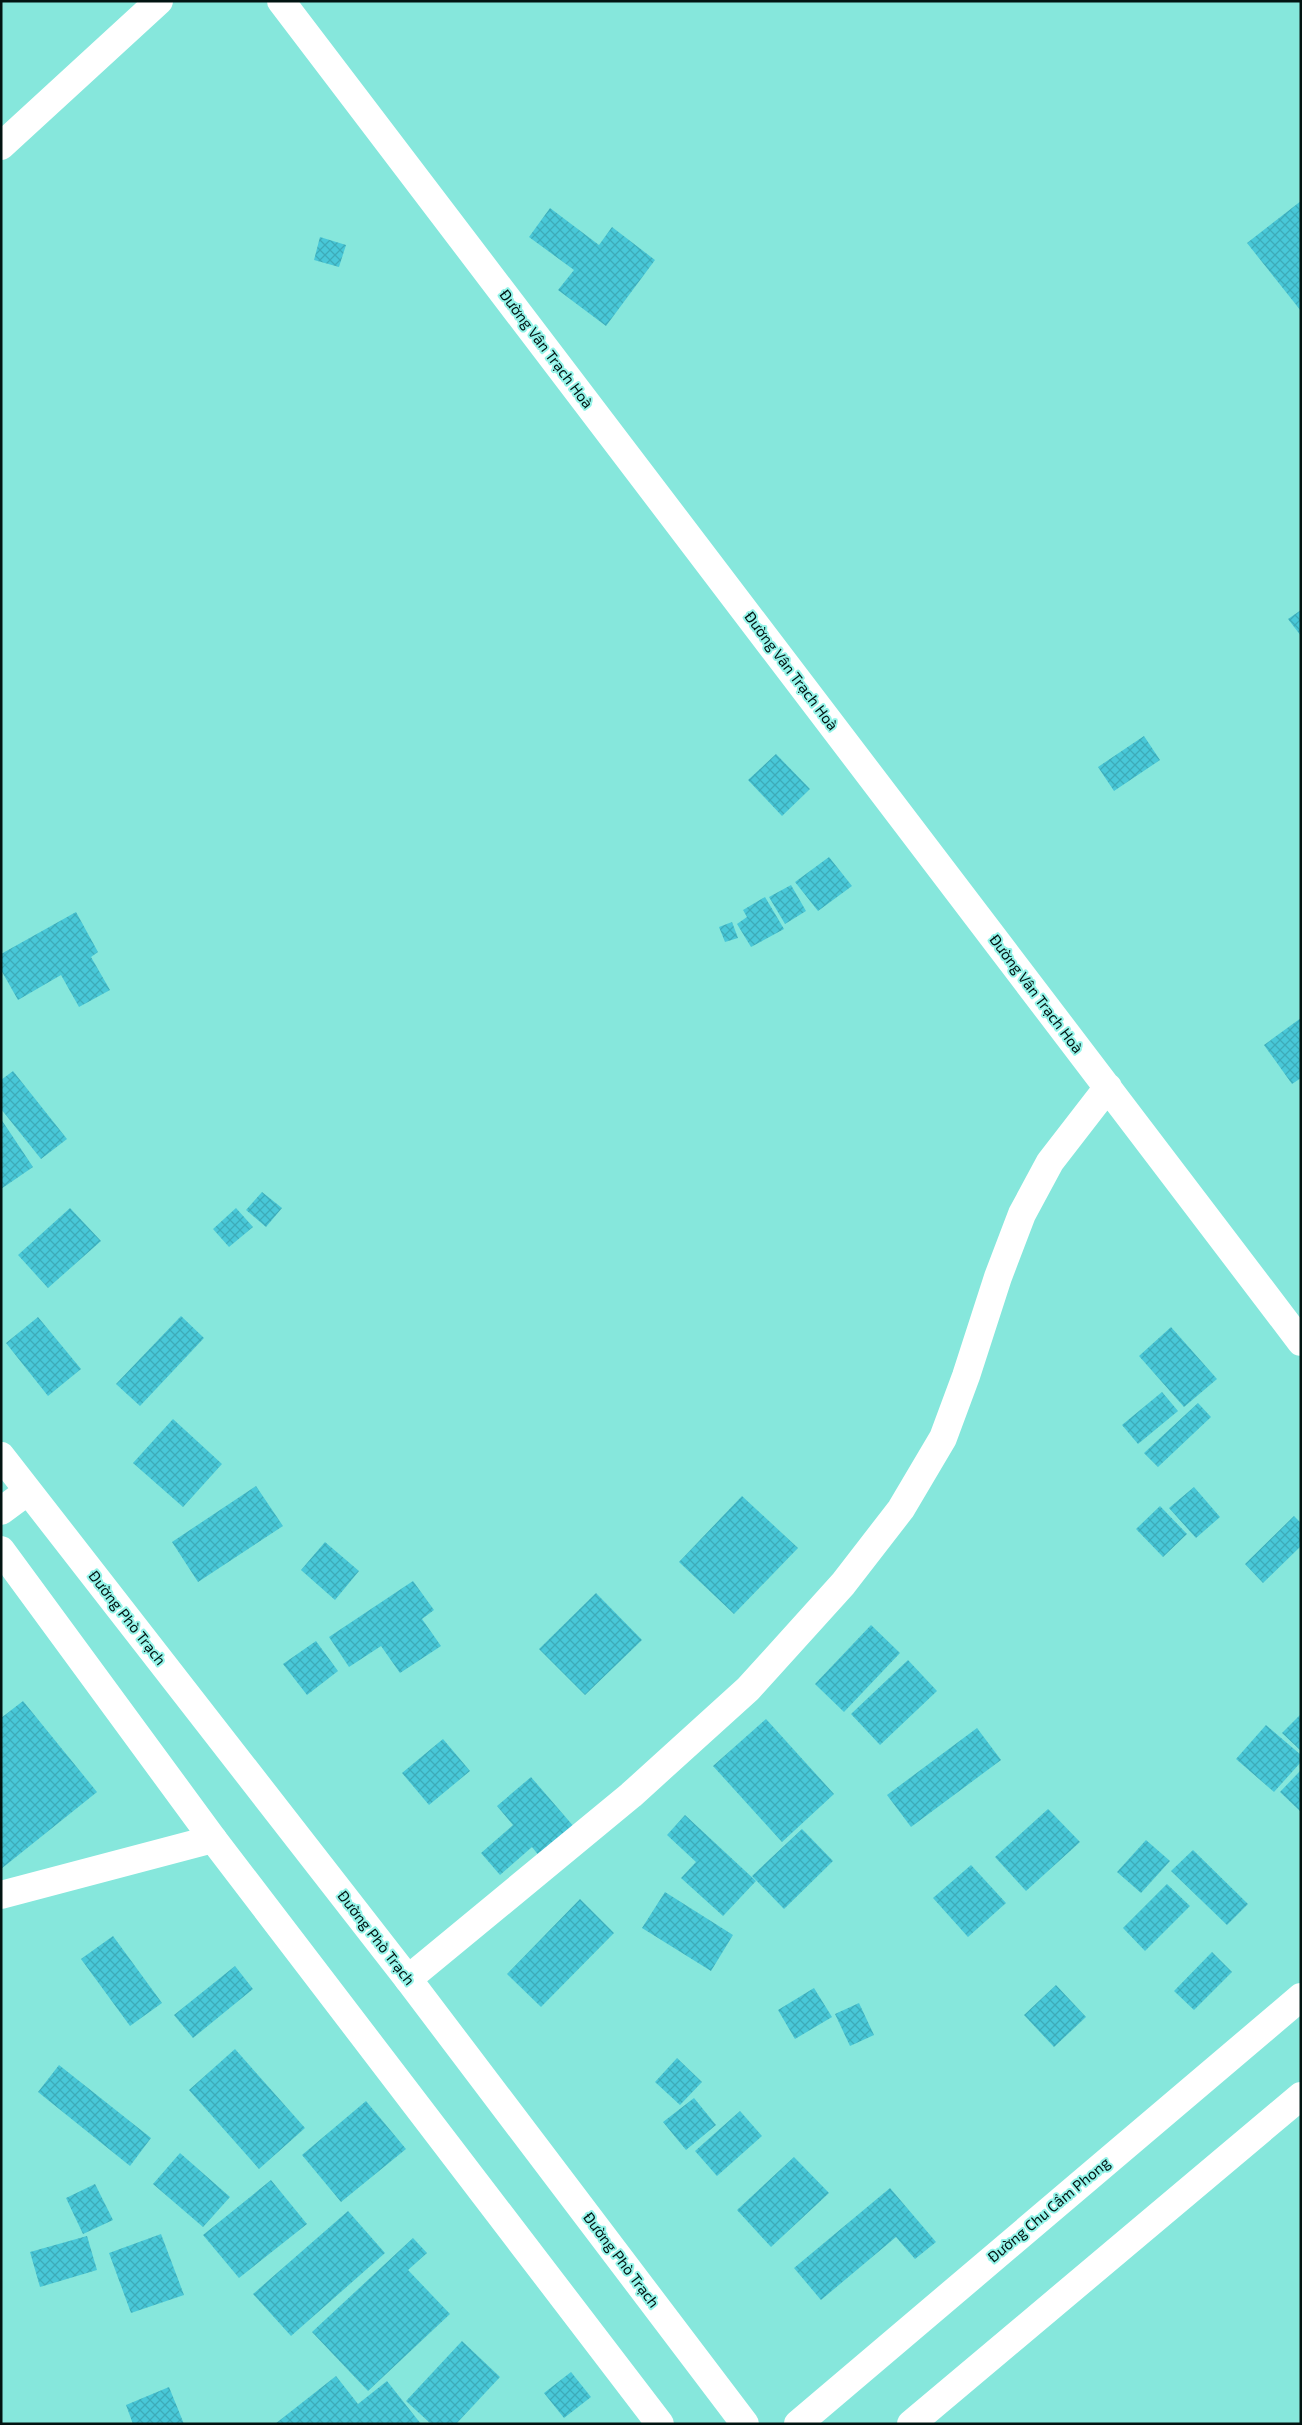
<svg xmlns="http://www.w3.org/2000/svg" width="1302" height="2425" font-family="'Exo 2',sans-serif">
<style>
.building{fill:url(#building-cross-hatch)}
.lines{fill:none;stroke-linecap:round;stroke-linejoin:round}
.street{stroke:#fff;stroke-width:28}
.secondary{stroke:#fff;stroke-width:28}
.highway{stroke:#fff;stroke-width:28}
.labels{text-anchor:middle;stroke-width:4;stroke-linejoin:round;paint-order:stroke}
.street-label{font-size:15px;fill:#021412;stroke:#94f4e9}
</style>
<defs>
<pattern id="building-cross-hatch" width="8" height="8" patternUnits="userSpaceOnUse" patternTransform="scale(1.25)"><rect width="8" height="8" fill="#48c8d8"/><path d="M0 0l8 8M0 8l8-8" fill="none" stroke="#3dabb8"/></pattern>
</defs>
<rect width="100%" height="100%" fill="#86e7dc"/>
<path class="building" d="M1301,201V311L1247,243Z
M550,208L599,245L612,227L655,260L606,326L558,290L574,270L529,237Z
M320,237L346,245L339,267L314,260Z
M1301,610V636L1288,619Z
M1144,736L1160,760L1114,791L1098,767Z
M776,754L810,789L782,816L748,780Z
M829,857L852,886L818,911L795,882Z
M791,885L806,911L785,924L769,897Z
M765,897L784,929L751,947L737,924L747,917L743,910Z
M76,912L98,952L91,957L110,990L79,1007L61,975L18,1000L1,970V954Z
M732,922L738,938L725,942L719,927Z
M1301,1018V1078L1292,1084L1264,1045Z
M13,1071L67,1139L41,1159L1,1109V1080Z
M1,1119L33,1167L1,1189Z
M262,1192L282,1208L266,1227L246,1210Z
M70,1208L101,1241L48,1288L18,1255Z
M236,1208L253,1227L229,1247L213,1229Z
M181,1316L204,1338L140,1406L116,1384Z
M38,1317L81,1369L48,1396L6,1343Z
M1171,1327L1217,1379L1184,1407L1139,1356Z
M1162,1392L1178,1411L1138,1444L1122,1425Z
M1198,1403L1211,1417L1158,1467L1144,1453Z
M173,1419L222,1464L183,1507L133,1463Z
M256,1486L283,1526L198,1582L172,1542Z
M1194,1487L1220,1517L1196,1538L1169,1508Z
M742,1496L798,1548L734,1614L679,1562Z
M1160,1506L1187,1534L1163,1557L1136,1529Z
M1294,1516L1301,1523V1546L1263,1583L1245,1564Z
M325,1542L359,1571L335,1600L301,1570Z
M413,1581L434,1610L422,1619L441,1646L400,1673L381,1646L349,1667L329,1637Z
M596,1593L642,1640L585,1695L539,1649Z
M871,1625L900,1653L844,1712L815,1684Z
M316,1641L338,1671L307,1695L283,1664Z
M908,1660L937,1691L880,1745L851,1714Z
M23,1701L97,1792L1,1869V1718Z
M1301,1714V1751L1282,1733Z
M766,1719L834,1794L782,1842L713,1766Z
M1266,1725L1301,1755V1762L1274,1792L1236,1759Z
M977,1728L1001,1760L911,1827L887,1795Z
M443,1739L470,1771L429,1805L402,1773Z
M1301,1770V1812L1280,1792Z
M531,1777L575,1828L540,1857L532,1847L500,1875L481,1853L513,1825L497,1806Z
M1048,1809L1080,1842L1026,1891L995,1857Z
M685,1815L756,1881L723,1916L681,1878L696,1862L667,1835Z
M802,1829L833,1861L784,1909L752,1876Z
M1146,1840L1170,1861L1141,1893L1117,1872Z
M1193,1850L1248,1904L1227,1925L1171,1871Z
M971,1865L1006,1903L968,1937L933,1898Z
M1167,1884L1190,1906L1145,1951L1123,1928Z
M665,1892L733,1935L711,1971L642,1928Z
M580,1899L614,1933L541,2007L507,1974Z
M113,1936L162,2003L130,2026L81,1959Z
M1212,1952L1232,1972L1194,2010L1174,1991Z
M235,1966L253,1989L193,2038L174,2015Z
M1056,1985L1086,2017L1054,2047L1024,2015Z
M814,1988L832,2017L795,2039L778,2010Z
M859,2003L874,2035L850,2046L835,2014Z
M235,2049L305,2128L259,2169L189,2090Z
M677,2058L702,2082L680,2105L655,2082Z
M59,2065L151,2138L130,2166L38,2092Z
M694,2098L716,2125L686,2150L663,2122Z
M366,2101L406,2149L341,2202L302,2155Z
M740,2111L762,2136L717,2176L695,2151Z
M180,2153L230,2197L203,2227L153,2184Z
M794,2157L829,2193L771,2247L737,2210Z
M271,2180L307,2224L239,2278L203,2235Z
M95,2184L113,2220L83,2234L66,2198Z
M890,2188L936,2242L915,2259L896,2237L821,2300L794,2268Z
M348,2211L385,2253L291,2336L253,2294Z
M161,2234L184,2295L131,2313L109,2253Z
M87,2236L97,2270L40,2287L30,2252Z
M413,2238L427,2253L408,2270L450,2314L368,2391L312,2332Z
M462,2341L500,2377L456,2424H431L406,2401Z
M571,2372L591,2397L564,2418L544,2393Z
M336,2376L358,2404L387,2381L421,2424H275Z
M169,2387L184,2424H133L126,2405Z"/>
<g class="lines">
<path class="street" d="M281,1L1301,1342
M1,146L159,1
M1,1895L213,1839
M408,1979L631,1795L748,1689L843,1584L901,1509L943,1438L966,1376L998,1277L1022,1214L1050,1162L1108,1087"/>
<path class="secondary" d="M798,2424L1301,1997
M911,2424L1301,2096"/>
<path class="highway" d="M1,1456L408,1979L745,2424
M1,1511L28,1491
M1,1550L213,1839L660,2424"/>
</g>
<g class="labels">
<g class="street-label">
<text transform="translate(546 349) rotate(53)" y="5">Đường Vân Trạch Hoà</text>
<text transform="translate(791 671) rotate(53)" y="5">Đường Vân Trạch Hoà</text>
<text transform="translate(1036 994) rotate(53)" y="5">Đường Vân Trạch Hoà</text>
<text transform="translate(127 1618) rotate(52)" y="5">Đường Phò Trạch</text>
<text transform="translate(376 1938) rotate(52)" y="5">Đường Phò Trạch</text>
<text transform="translate(1049 2210) rotate(-40)" y="5">Đường Chu Cẩm Phong</text>
<text transform="translate(621 2260) rotate(53)" y="5">Đường Phò Trạch</text>
</g>
</g>
<rect width="1302" height="2425" fill="none" stroke="#021412" stroke-width="5"/>
</svg>
